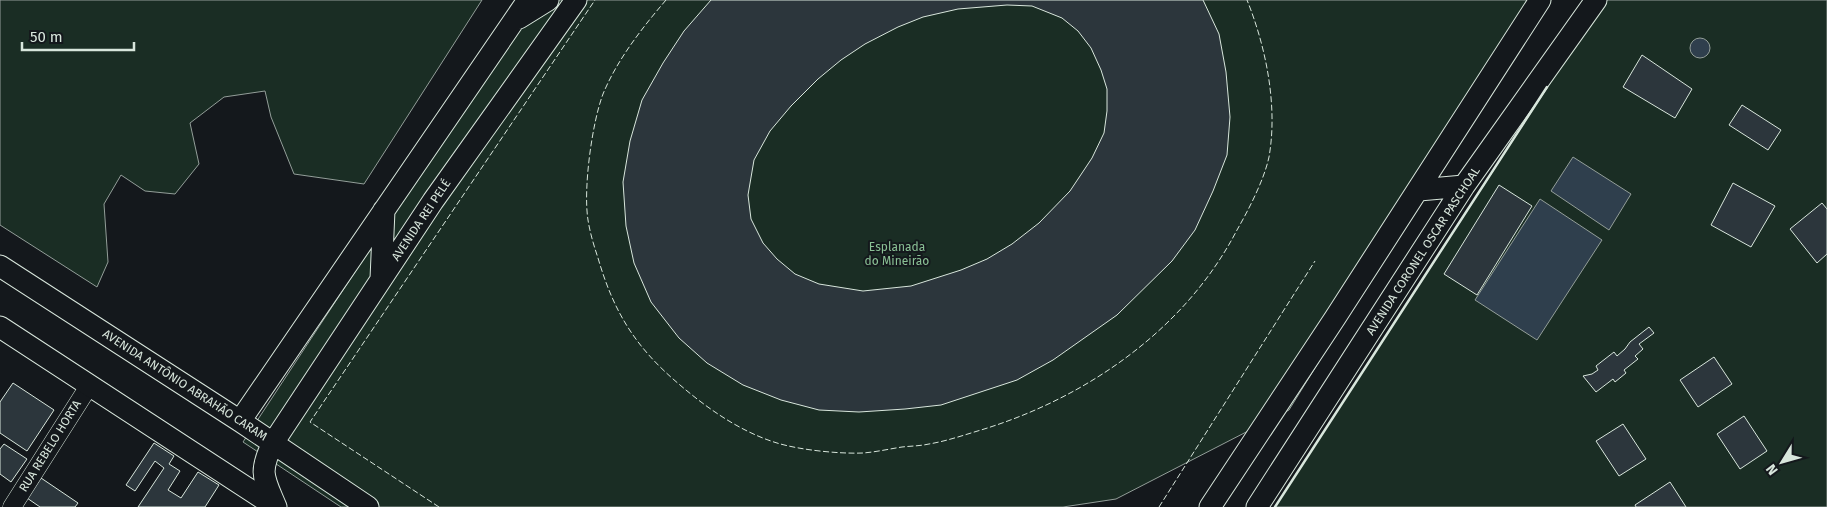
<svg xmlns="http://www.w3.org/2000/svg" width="1827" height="507" font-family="'Fira Sans',sans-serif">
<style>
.green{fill:#1a2d24;stroke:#939e99}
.water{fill:#2f3f4d;stroke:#939e99}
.building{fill:#2c363c;stroke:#d8e6dc;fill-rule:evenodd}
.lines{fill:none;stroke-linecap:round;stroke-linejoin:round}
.minor-casing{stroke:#d8e6dc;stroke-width:19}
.major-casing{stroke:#d8e6dc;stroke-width:23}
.minor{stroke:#14181c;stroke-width:18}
.major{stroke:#14181c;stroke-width:21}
.fence{stroke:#d8e6dc;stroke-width:1;stroke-dasharray:6 2.5;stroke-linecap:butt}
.wall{stroke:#d8e6dc;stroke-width:2.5}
.labels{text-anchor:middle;stroke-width:4;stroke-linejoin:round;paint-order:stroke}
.street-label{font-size:12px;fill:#d8e6dc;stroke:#14181c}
.park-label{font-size:12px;fill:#8ac095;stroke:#14181c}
</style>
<rect width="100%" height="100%" fill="#14181c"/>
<path class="green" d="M0,0H482L364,184L294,174L271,117L265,91L224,97L190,123L199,164L175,194L145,191L121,175L104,204L108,262L97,287L0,225Z
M534,0H1551L1420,198L1289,410L1116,499L1063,507H341L243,442Z
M1604,0H1827V507H1275Z"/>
<path class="water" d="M1690 48a10 10 0 1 1 20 0a10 10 0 1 1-20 0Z
M1573,157L1631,194L1609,230L1551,191Z
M1540,199L1602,240L1537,340L1475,300Z"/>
<path class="building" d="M711,0H1203L1219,34L1226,72L1230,117L1227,155L1213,191L1195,230L1172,261L1117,315L1053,360L1017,380L941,405L905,409L859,412L819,410L781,400L743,385L707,363L679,338L651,302L634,263L626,226L623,182L630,141L642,100L663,63L684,31ZM1007,5L1032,6L1062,18L1078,31L1091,48L1101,70L1107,89V111L1104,133L1092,158L1070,191L1039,223L1012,244L987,259L961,270L911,286L863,291L819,284L795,274L777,259L763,243L751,219L748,195L754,160L770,131L791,106L818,79L841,60L865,44L898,27L923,17L958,9Z
M1642,55L1692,89L1675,118L1623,87Z
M1742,105L1781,130L1768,150L1729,125Z
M1733,183L1775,206L1751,247L1711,225Z
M1499,185L1532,206L1477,295L1444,274Z
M1822,203L1827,209V254L1817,263L1790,229Z
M1649,327L1654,333L1639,344L1643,349L1635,356L1638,359L1624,370L1626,373L1615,382L1613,379L1596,392L1583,376L1592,374L1598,370L1596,366L1614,352L1617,356L1625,349L1630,342Z
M1714,357L1732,384L1698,407L1680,380Z
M13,383L54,410L27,451L0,433V402Z
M1744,416L1767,451L1740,469L1717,434Z
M1623,424L1646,459L1619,476L1596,441Z
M154,443L174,456L169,464L180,471L168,490L181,498L198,472L219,485L205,507H138L164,468L155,461L135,491L126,485Z
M4,444L27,459L11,482L0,474V449Z
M41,478L78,503L75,507H40L27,498Z
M1670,482L1686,507H1636L1635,505Z"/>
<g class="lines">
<defs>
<path id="minor" d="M12,507L89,386"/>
<path id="major" d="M519,18L548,0
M1419,190L1464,186
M0,266L240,421L368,507
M381,279L384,210
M0,327L276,507
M240,421L528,0
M276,507C264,478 258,473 273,443L433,201L576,0
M1210,507L1335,318L1540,0
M1257,507L1464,186L1596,0"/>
</defs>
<use href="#minor" class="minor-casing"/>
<use href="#major" class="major-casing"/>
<use href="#minor" class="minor"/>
<use href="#major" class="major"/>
<path class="fence" d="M666,0C642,28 617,60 603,94C592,123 583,189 588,220C590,233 594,246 598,258C614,313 636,348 680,385C708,409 741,432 777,443C800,450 839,454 863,453C876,452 889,449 902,447C911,446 920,446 929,444C947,441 964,435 981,430C1086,398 1185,330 1237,230C1249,209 1264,180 1269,157C1278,106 1266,47 1247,0
M439,507L310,422L595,0
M1159,507L1315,261"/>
<path class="wall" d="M1275,507L1547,87"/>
</g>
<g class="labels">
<g class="street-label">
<text transform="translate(421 220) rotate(-56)" y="4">AVENIDA REI PELÉ</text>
<text transform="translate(1423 251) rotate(-57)" y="4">AVENIDA CORONEL OSCAR PASCHOAL</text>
<text transform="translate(185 385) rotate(33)" y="4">AVENIDA ANTÔNIO ABRAHÃO CARAM</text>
<text transform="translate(50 446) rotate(-58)" y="4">RUA REBELO HORTA</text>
</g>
<g class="park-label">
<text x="897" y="251">Esplanada<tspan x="897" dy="14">do Mineirão</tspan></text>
</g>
</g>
<g transform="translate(1782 462) rotate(233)" stroke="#14181c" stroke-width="4" paint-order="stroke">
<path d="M0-4L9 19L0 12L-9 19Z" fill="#d8e6dc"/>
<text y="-8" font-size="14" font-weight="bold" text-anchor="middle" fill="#d8e6dc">N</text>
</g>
<path d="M22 42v8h112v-8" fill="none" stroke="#d8e6dc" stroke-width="2.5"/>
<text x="30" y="42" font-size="15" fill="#d8e6dc" stroke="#14181c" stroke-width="4" paint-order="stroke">50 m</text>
</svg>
